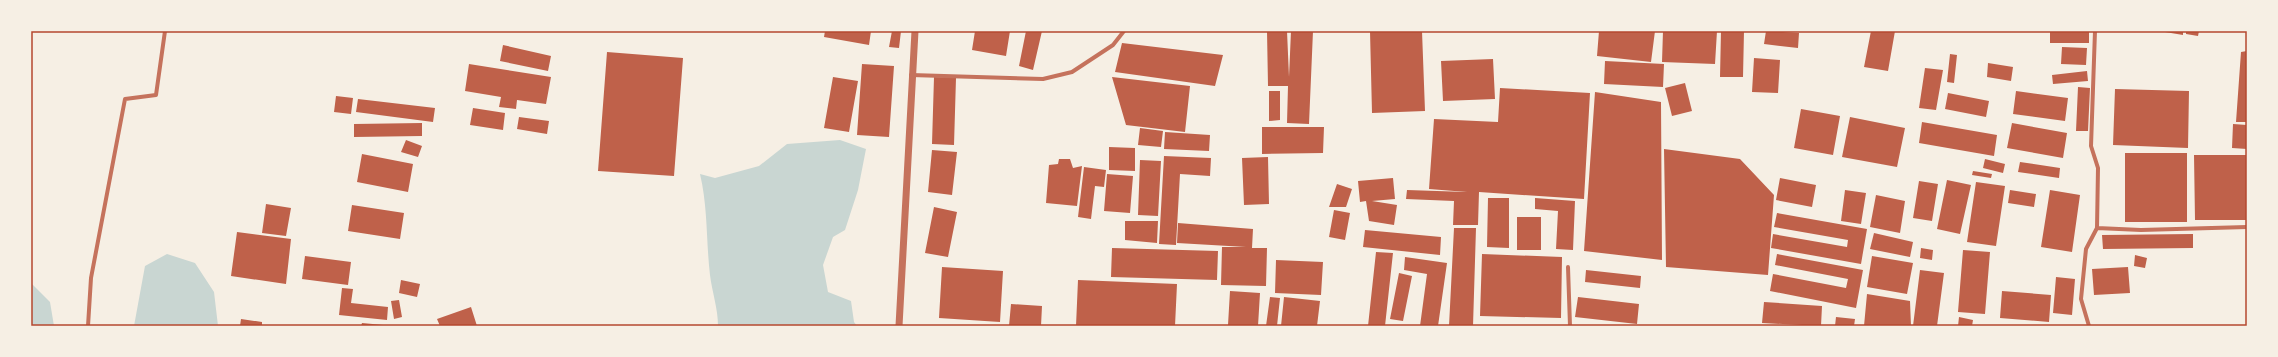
<svg xmlns="http://www.w3.org/2000/svg" width="2278" height="357" font-family="'PT Sans',sans-serif">
<style>
.water{fill:#c9d6d2}
.building{fill:#bf614a}
.lines{fill:none;stroke-linecap:round;stroke-linejoin:round}
.minor{stroke:#c5725c;stroke-width:4}
.tertiary{stroke:#c5725c;stroke-width:7}
.neatline{fill:none;stroke:#b5482f;stroke-width:1.5}
</style>
<rect width="100%" height="100%" fill="#f6efe4"/>
<path class="water" d="M840,140L866,149L858,190L845,230L833,237L823,265L828,292L851,301L854,322L857,326H718C718,308 712,292 710,275C706,241 708,208 700,174L715,178L759,166L787,144Z
M167,254L195,263L214,292L218,326H134L145,266Z
M31,283L50,302L54,326H31Z"/>
<path class="building" d="M825,31H871L869,45L824,37Z
M892,31H901L899,48L889,47Z
M975,31H1010L1006,56L972,50Z
M1026,31H1042L1033,70L1019,66Z
M1267,31H1287L1289,77L1291,31H1313L1309,124L1287,123L1288,86H1268Z
M1370,31H1422L1425,111L1372,113Z
M1599,31H1655L1651,62L1597,56Z
M1663,31H1717L1715,64L1662,62Z
M1721,31H1744L1743,77H1720Z
M1766,31L1799,33L1798,48L1764,44Z
M1871,31H1895L1888,71L1864,67Z
M2050,31H2089V43H2050Z
M2159,31H2183V35Z
M2186,31H2199L2198,36L2186,34Z
M1122,43L1223,55L1215,86L1115,72Z
M503,45L551,56L548,71L500,61Z
M2062,47L2087,48L2086,65L2061,64Z
M2247,51V122H2236L2241,52Z
M607,52L683,58L674,176L598,171Z
M1950,54L1957,55L1954,83L1947,82Z
M1754,58L1780,60L1778,93L1752,92Z
M1493,59L1495,99L1443,101L1441,61Z
M1605,61L1664,64L1663,87L1604,84Z
M1988,63L2013,67L2011,81L1987,77Z
M469,64L551,77L546,104L517,100L516,109L499,107L501,97L465,91Z
M862,64L894,66L889,137L857,135Z
M1925,68L1943,70L1936,110L1919,108Z
M2087,71L2088,81L2053,84L2052,75Z
M833,77L858,81L849,132L824,128Z
M934,77L956,78L954,145L932,144Z
M1112,77L1190,86L1185,132L1126,125Z
M1685,83L1692,111L1672,116L1665,88Z
M2078,87L2090,88L2088,131H2076Z
M1500,88L1590,93L1584,199L1479,192L1478,225H1453L1454,201L1406,199L1407,190L1467,192L1429,189L1434,119L1498,122Z
M2115,89L2189,91L2188,148L2113,145Z
M1269,91H1280V120L1269,121Z
M2016,91L2068,98L2065,121L2013,114Z
M1595,92L1661,102L1662,260L1584,251Z
M1948,93L1989,101L1986,117L1945,109Z
M336,96L353,98L351,114L334,112Z
M358,99L435,108L433,122L356,112Z
M473,108L505,113L503,130L470,125Z
M1801,109L1840,116L1833,155L1794,148Z
M519,117L549,121L547,134L517,129Z
M1850,117L1905,128L1897,167L1842,157Z
M1922,122L1997,135L1994,156L1919,143Z
M422,123V136L354,137V124Z
M2012,123L2067,133L2063,158L2007,148Z
M2233,124L2247,125V149L2232,148Z
M1262,127H1324L1323,153L1262,154Z
M1140,128L1163,131L1161,147L1138,145Z
M1165,132L1210,135L1209,151L1164,149Z
M406,140L422,146L418,157L401,152Z
M1109,147L1135,148V171L1109,170Z
M1664,149L1740,159L1774,195L1768,275L1666,267Z
M932,150L957,152L952,195L928,192Z
M2125,153H2187V222H2125Z
M362,154L413,164L408,192L357,182Z
M2194,155H2247V220H2195Z
M1164,156L1211,158L1210,176L1180,174L1176,245L1159,244Z
M1268,157L1269,204L1244,205L1242,158Z
M1059,159H1070L1073,168L1082,166L1077,206L1046,203L1049,165L1058,164Z
M1985,159L2005,164L2003,173L1983,168Z
M1140,160L1161,161L1158,216L1138,215Z
M2020,162L2060,168L2059,178L2018,172Z
M1084,167L1106,170L1104,187L1095,186L1091,219L1078,217Z
M1973,171L1992,174L1991,178L1972,175Z
M1107,174L1133,176L1130,213L1104,211Z
M1393,178L1395,199L1372,201L1397,205L1394,225L1369,221L1366,201L1360,202L1358,181Z
M1780,178L1816,185L1812,207L1776,200Z
M1947,180L1971,185L1960,234L1937,229Z
M1919,181L1938,184L1932,221L1913,218Z
M1976,182L2005,186L1996,246L1967,242Z
M1337,184L1352,189L1346,207H1329Z
M1845,190L1866,193L1861,224L1841,221Z
M2010,190L2036,194L2034,207L2008,203Z
M2050,190L2080,195L2072,252L2041,247Z
M1876,195L1905,201L1900,233L1870,227Z
M1488,198H1509V248L1487,247Z
M1535,198L1575,201L1573,250L1556,249L1558,211L1535,209Z
M266,204L291,208L286,236L262,233Z
M352,205L404,213L400,239L348,231Z
M934,207L957,212L948,257L925,253Z
M1334,210L1350,213L1345,240L1329,237Z
M1777,213L1867,229L1861,264L1771,248L1773,234L1847,247L1848,240L1774,227Z
M1517,217H1541V250H1517Z
M1125,221H1158L1157,243L1125,240Z
M1178,223L1253,229L1252,248H1267L1266,286L1221,285L1222,247H1246L1177,243Z
M1454,228H1476L1473,326H1449Z
M1365,230L1441,237L1440,255L1363,247Z
M237,232L291,239L286,284L231,276Z
M1874,233L1913,242L1910,257L1870,249Z
M2193,234V248L2103,249L2102,235Z
M1112,248L1218,251L1217,280L1111,277Z
M1921,248L1933,250L1932,260L1920,258Z
M1963,250L1990,252L1985,314L1958,312Z
M1376,252L1393,253L1385,326H1368Z
M1482,254L1562,257L1561,318L1480,316Z
M1777,254L1863,270L1856,308L1770,291L1773,274L1846,288L1848,279L1775,265Z
M2135,255L2147,258L2145,268L2134,266Z
M305,256L351,262L348,285L302,279Z
M1872,256L1913,263L1907,294L1867,287Z
M1405,257L1447,263L1438,326H1420L1427,274L1404,270Z
M1276,260L1323,262L1321,295L1275,293Z
M942,267L1003,271L1000,322L939,318Z
M2128,267L2130,293L2094,295L2092,269Z
M1586,270L1641,276L1640,288L1585,282Z
M1920,270L1944,273L1937,326H1913Z
M1399,273L1412,276L1403,321L1390,319Z
M2056,277L2075,279L2072,315L2053,313Z
M401,280L420,284L417,297L399,293Z
M1078,280L1177,284L1175,326H1076Z
M342,288L353,289L351,303L388,307L387,320L339,315Z
M1230,291L1260,293L1258,326L1228,325Z
M2002,291L2051,295L2049,322L2000,318Z
M1867,294L1910,301L1911,326H1864Z
M1270,297L1280,298L1277,326H1266Z
M1284,297L1320,301L1317,326H1281Z
M1578,297L1639,304L1637,324L1575,317Z
M399,300L402,317L394,319L391,301Z
M1764,302L1822,306L1821,326L1762,323Z
M1011,304L1042,306L1041,326H1009Z
M471,307L477,326H440L437,319Z
M1836,317L1855,319L1854,326H1835Z
M1959,317L1973,320L1972,326H1958Z
M241,319L262,322V326H240Z
M362,323L383,325V326H361Z"/>
<g class="lines">
<path class="minor" d="M911,75L1043,79L1072,72L1113,45L1124,31
M2097,228L2141,230L2247,227
M1568,267L1570,326
M88,326L91,278L125,99L156,95L165,31
M2089,326L2081,299L2086,249L2097,228L2098,168L2091,146L2095,31"/>
<path class="tertiary" d="M899,326L915,31"/>
</g>
<rect width="2278" height="357" fill="none" stroke="#f6efe4" stroke-width="64"/>
<rect x="32" y="32" width="2214" height="293" class="neatline"/>
</svg>
